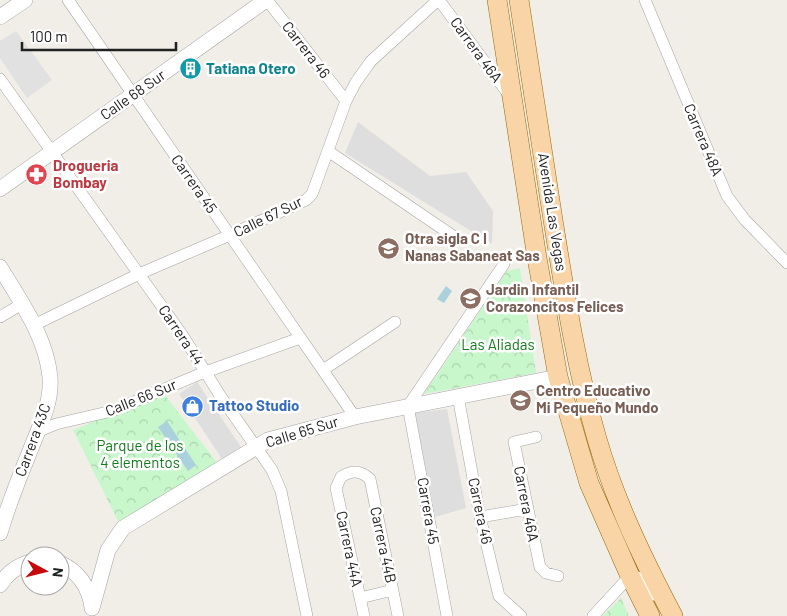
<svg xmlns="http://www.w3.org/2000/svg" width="787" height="616" font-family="Barlow,sans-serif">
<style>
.residential{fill:#dfdede}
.park{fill:url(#park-crowns)}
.parking{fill:#e1e1e1}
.water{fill:#abd1dc}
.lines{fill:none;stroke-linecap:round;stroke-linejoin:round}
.minor-casing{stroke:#a5a5a5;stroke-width:12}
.tertiary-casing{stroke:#a5a5a5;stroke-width:16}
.primary-casing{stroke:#966707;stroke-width:20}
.minor{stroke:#fff;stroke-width:11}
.tertiary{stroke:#fff;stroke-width:15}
.primary{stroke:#f8d4a6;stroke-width:19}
.labels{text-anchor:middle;stroke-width:5;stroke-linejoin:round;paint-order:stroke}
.street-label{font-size:15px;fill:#212121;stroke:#fff}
.culture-label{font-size:15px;font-weight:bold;fill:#0d838f;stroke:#fff;text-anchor:start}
.health-label{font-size:15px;font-weight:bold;fill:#be3a42;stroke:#fff;text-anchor:start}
.education-label{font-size:15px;font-weight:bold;fill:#785e54;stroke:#fff;text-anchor:start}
.park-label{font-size:15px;fill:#117c1a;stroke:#fff}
.shop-label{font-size:15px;font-weight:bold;fill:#366cbe;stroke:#fff;text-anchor:start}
</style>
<defs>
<pattern id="park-crowns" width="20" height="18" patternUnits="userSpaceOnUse" patternTransform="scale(1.25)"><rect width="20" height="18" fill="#c8f7cc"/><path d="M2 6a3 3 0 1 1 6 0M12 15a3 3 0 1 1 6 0" fill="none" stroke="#acd3af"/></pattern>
</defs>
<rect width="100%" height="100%" fill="#f1eee8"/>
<path class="residential" d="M358,122L430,176L466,172L493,211L492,244L345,153Z
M197,382L241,447L222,459L179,394Z
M447,409L466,508L435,517L415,413Z"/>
<path class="park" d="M520,268L536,373L424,394L507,271Z
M164,394L218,464L119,523L73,430Z
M621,598L629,616H603Z"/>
<path class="parking" d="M16,31L52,80L27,98L0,58V41Z"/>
<path class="water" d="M446,286L452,291L444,303L437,299Z
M167,421L196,465L188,471L158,427Z"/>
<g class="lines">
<defs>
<path id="minor" d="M68,0L355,417
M267,0L346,101
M439,0L509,95
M645,0L727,196L745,220L787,263
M0,79L183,336L221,397L272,470L281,491L307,616
M328,151L459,240
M0,317L22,304
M34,325L139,274L230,235L306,200L312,194L315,186L346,101L356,82L371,61L438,0
M323,370L395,322
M458,396L480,517L499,596L521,616
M37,432L56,424L112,411L200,374L300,338
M536,437L514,442L540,567L546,573L558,576
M480,517L527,509
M360,598L393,590
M364,616L336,488L341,477C352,470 360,470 370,479L398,616
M447,616L408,406L504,264
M593,616L630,576C642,575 648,585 654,595"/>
<path id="tertiary" d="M0,17L25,0
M0,189L266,0
M0,267C20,301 46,336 50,377C52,404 39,427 30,451C19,478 8,505 0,533
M60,563C79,572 89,587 92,607
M0,585C7,573 17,566 30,562
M92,608L108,550L123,528L268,440L355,417L558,377"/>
<path id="primary" d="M497,0L537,258L558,377L589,483L630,576L650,616
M519,0C530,73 542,147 553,220C565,294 576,367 597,439C615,501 643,559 673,616"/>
</defs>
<use href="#minor" class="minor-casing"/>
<use href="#tertiary" class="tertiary-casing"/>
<use href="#primary" class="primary-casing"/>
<use href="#minor" class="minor"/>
<use href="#tertiary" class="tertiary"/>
<use href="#primary" class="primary"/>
</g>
<defs>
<symbol id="building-disc" viewBox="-11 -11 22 22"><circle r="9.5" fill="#0f9aa8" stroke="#fff"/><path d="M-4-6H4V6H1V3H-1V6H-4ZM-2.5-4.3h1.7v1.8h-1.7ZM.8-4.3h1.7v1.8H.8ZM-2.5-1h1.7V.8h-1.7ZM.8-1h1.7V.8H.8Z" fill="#fff"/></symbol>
<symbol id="pharmacy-disc" viewBox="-11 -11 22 22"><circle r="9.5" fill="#e0444e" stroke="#fff"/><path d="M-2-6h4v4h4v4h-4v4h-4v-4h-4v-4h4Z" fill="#fff"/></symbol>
<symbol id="school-disc" viewBox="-11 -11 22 22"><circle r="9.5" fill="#8d6e63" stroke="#fff"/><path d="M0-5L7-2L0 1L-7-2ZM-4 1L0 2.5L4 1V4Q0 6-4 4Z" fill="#fff"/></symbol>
<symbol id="shop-disc" viewBox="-11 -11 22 22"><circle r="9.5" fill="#3f7fe0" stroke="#fff"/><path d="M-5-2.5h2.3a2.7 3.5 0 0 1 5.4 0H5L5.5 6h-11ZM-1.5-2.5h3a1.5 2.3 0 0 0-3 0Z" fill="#fff"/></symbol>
</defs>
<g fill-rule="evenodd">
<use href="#building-disc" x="178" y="56" width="25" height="25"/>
<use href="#pharmacy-disc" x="24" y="162" width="25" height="25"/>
<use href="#school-disc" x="376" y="236" width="25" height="25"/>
<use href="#school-disc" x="458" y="286" width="25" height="25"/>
<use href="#school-disc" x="508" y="388" width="25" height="25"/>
<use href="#shop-disc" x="180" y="394" width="25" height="25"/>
</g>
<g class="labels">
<g class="street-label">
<text transform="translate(306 50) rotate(52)" y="5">Carrera 46</text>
<text transform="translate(476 50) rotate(54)" y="5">Carrera 46A</text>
<text transform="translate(133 95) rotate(-35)" y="5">Calle 68 Sur</text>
<text transform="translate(703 140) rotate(67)" y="5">Carrera 48A</text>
<text transform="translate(194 184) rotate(55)" y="5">Carrera 45</text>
<text transform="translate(552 212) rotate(81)" y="5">Avenida Las Vegas</text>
<text transform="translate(268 217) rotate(-26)" y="5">Calle 67 Sur</text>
<text transform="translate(181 335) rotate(56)" y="5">Carrera 44</text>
<text transform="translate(141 398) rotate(-22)" y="5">Calle 66 Sur</text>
<text transform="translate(302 432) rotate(-17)" y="5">Calle 65 Sur</text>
<text transform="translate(33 440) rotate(-70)" y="5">Carrera 43C</text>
<text transform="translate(526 504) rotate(79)" y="5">Carrera 46A</text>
<text transform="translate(428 511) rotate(80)" y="5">Carrera 45</text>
<text transform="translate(480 511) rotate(78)" y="5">Carrera 46</text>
<text transform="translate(383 545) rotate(78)" y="5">Carrera 44B</text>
<text transform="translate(349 549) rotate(78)" y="5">Carrera 44A</text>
</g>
<g class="culture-label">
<text x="206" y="74">Tatiana Otero</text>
</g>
<g class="health-label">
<text x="53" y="171">Drogueria<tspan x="53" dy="17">Bombay</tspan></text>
</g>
<g class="education-label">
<text x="405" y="244">Otra sigla C I<tspan x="405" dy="17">Nanas Sabaneat Sas</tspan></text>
<text x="486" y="295">Jardin Infantil<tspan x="486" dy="17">Corazoncitos Felices</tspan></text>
<text x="536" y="396">Centro Educativo<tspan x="536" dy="17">Mi Pequeño Mundo</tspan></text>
</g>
<g class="park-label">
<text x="498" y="350">Las Aliadas</text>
<text x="140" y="451">Parque de los<tspan x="140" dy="17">4 elementos</tspan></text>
</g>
<g class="shop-label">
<text x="209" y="411">Tattoo Studio</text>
</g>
</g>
<g transform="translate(45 571) rotate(97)"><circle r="24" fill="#ffffff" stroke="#a6a6a6"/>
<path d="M0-4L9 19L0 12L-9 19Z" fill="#c8090a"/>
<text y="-8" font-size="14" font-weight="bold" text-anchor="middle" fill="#212121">N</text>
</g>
<path d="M22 42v8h154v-8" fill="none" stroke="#212121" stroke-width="2.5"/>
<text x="30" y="42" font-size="15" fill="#212121" stroke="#ffffff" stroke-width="4" paint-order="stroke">100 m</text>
</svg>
